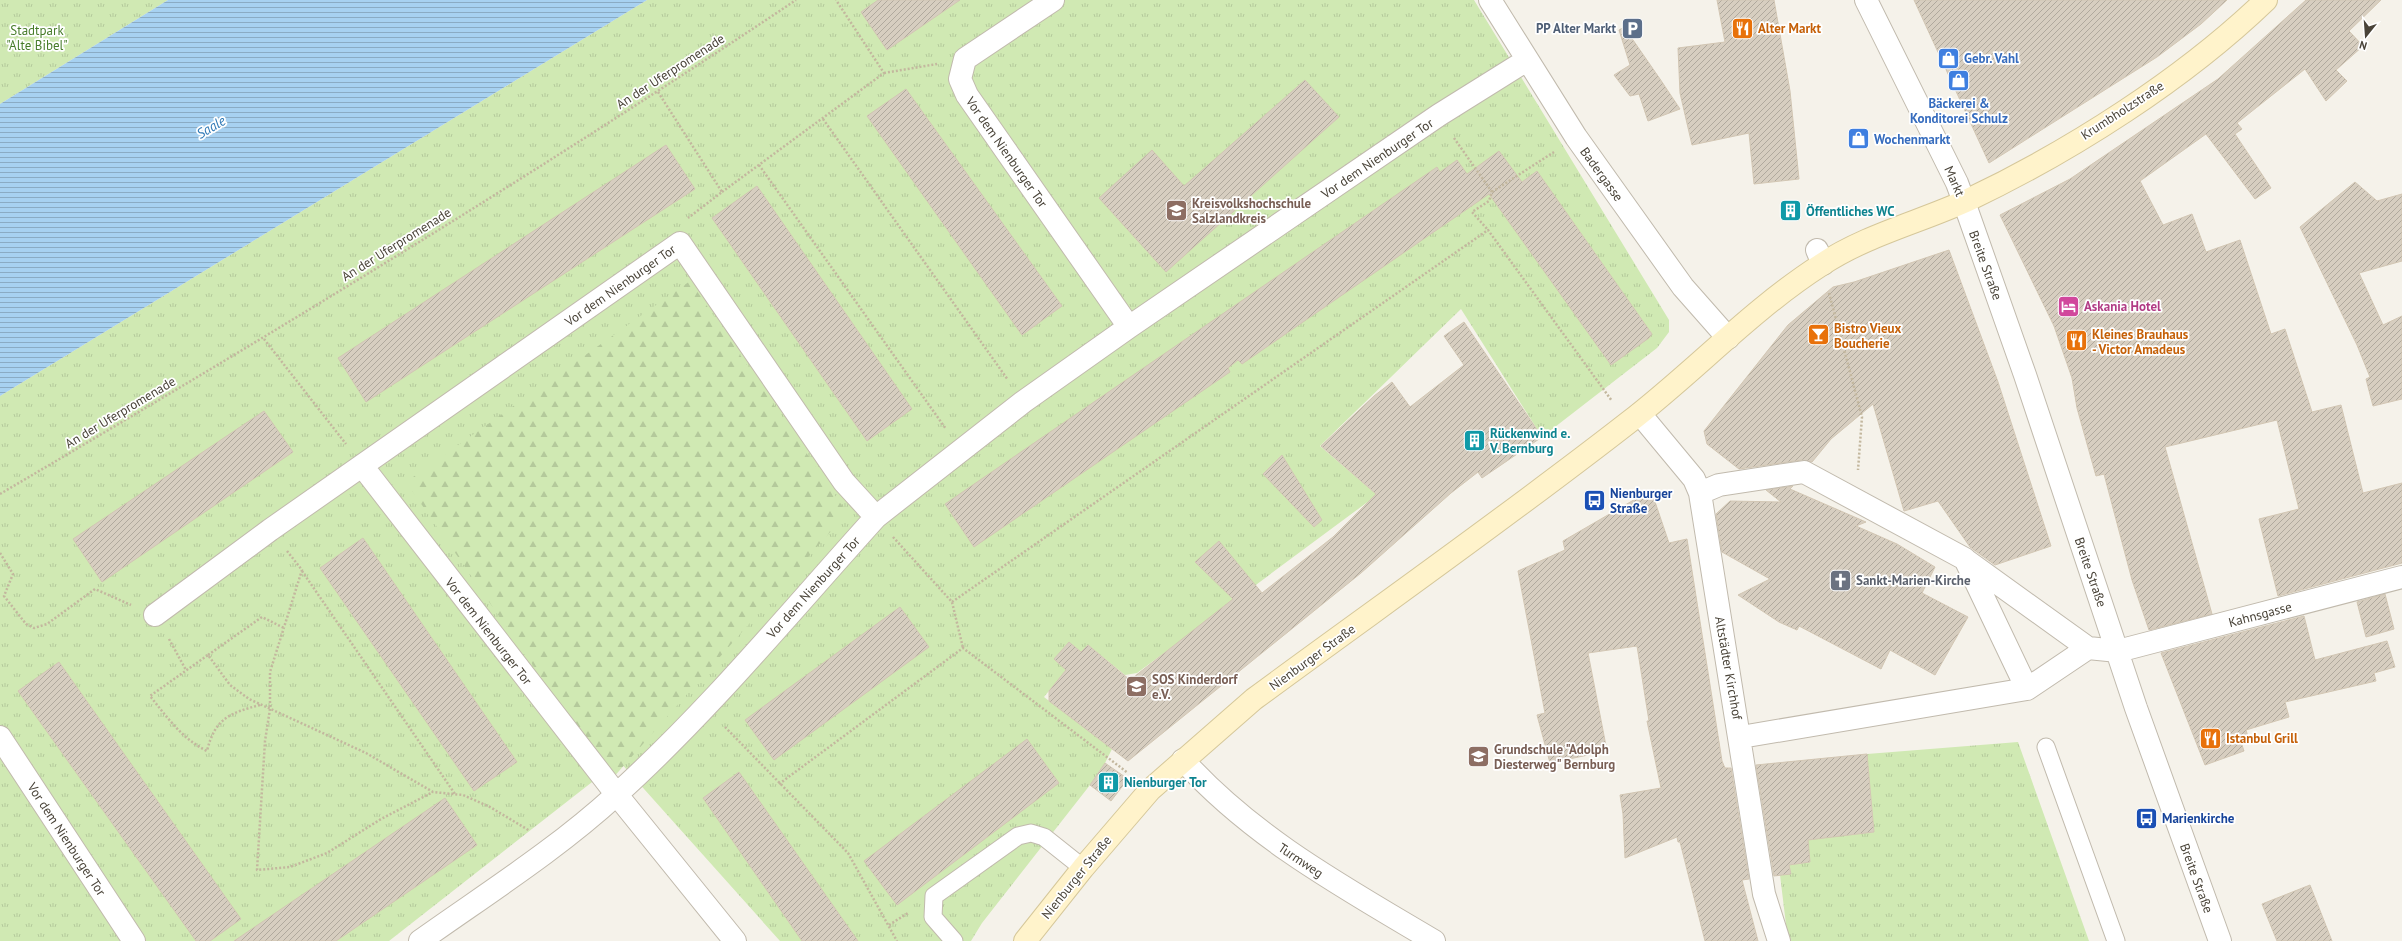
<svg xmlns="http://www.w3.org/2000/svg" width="2402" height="941" font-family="'PT Sans',sans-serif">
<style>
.grass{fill:url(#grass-tufts)}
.forest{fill:url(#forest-firs)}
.water{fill:url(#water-rules)}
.building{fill:url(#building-hatch);stroke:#d2c6b3}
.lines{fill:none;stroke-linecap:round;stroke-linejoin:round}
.lane-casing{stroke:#c1baad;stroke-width:19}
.street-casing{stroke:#c1baad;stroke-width:24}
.secondary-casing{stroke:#d5c79a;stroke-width:24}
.path{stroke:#c3b79e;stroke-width:2.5;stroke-dasharray:2 2;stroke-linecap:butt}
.lane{stroke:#fff;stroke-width:17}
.street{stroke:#fff;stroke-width:22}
.secondary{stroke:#fff3cb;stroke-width:22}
.labels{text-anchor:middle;stroke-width:3.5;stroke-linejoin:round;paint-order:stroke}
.service-label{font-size:13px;font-weight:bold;fill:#4e5e75;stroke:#fff;text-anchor:end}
.food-label{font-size:13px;font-weight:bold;fill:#c56008;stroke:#fff;text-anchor:start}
.park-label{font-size:13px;fill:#477c2a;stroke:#fff}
.shop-label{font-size:13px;font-weight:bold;fill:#366cbe;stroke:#fff;text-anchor:start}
.street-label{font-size:13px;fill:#494338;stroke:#fff}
.education-label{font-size:13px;font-weight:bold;fill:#785e54;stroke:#fff;text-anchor:start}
.culture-label{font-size:13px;font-weight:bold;fill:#0d838f;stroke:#fff;text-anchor:start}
.hotel-label{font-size:13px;font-weight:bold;fill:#b23c85;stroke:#fff;text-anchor:start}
.transit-label{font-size:13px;font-weight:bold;fill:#164399;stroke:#fff;text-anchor:start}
.worship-label{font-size:13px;font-weight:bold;fill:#5b616d;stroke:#fff;text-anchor:start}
.water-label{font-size:14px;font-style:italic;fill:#307ab7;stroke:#fff}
</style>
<defs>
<pattern id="grass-tufts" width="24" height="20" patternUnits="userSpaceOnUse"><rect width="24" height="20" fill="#d0e9b3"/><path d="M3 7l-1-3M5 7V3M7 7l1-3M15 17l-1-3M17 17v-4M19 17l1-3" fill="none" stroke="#b4c99b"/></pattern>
<pattern id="forest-firs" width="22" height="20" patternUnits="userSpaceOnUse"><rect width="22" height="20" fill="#d0e9b3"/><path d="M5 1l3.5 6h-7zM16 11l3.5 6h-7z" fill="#b4c99b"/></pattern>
<pattern id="water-rules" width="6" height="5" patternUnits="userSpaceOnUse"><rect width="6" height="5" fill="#a7d1f1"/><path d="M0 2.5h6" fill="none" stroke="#8aabc4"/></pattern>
<pattern id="building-hatch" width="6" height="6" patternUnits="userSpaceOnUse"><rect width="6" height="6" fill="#d7cec0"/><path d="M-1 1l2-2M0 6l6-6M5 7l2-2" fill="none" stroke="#b0a99d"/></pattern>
</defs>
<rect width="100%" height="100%" fill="#f5f2ea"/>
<path class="grass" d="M0,0H168L0,104Z
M647,0H1474L1669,320V332L1657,348L1542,437L1461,309L1320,446L1377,495L1137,673L1125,675L1088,645L1081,652L1069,642L1054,659L1066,670L1044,697L1112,749L1105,763L1090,785L982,923L971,941H780L619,761L389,941H0V396Z
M2018,742L2089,941H1788L1780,875L1791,873L1789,865L1810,862L1805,813L1849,835L1874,832L1867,754Z"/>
<path class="forest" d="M690,281L847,513L612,779L406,482Z"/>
<path class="water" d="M168,0H647L0,396V104Z"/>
<path class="building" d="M878,0H960L887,50L861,12Z
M1717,0H1774L1790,91L1799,179L1754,184L1749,133L1692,145L1680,93L1678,48L1725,42Z
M1914,0H2227L2201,24L2157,57L1989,163Z
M2306,0H2381L2349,31L2363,46L2336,70L2347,81L2326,101L2305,69L2237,123L2242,129L2235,134L2271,188L2255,199L2206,134L2140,181L2163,225L2192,214L2206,252L2240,240L2271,334L2285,329L2312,412L2341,405L2363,493L2402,483V563L2278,596L2259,519L2299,509L2277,420L2165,447L2212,614L2149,630L2132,580L2104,474L2096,476L2077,408L2072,378L2054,326L2000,215L2070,179L2218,79Z
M1624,27L1660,79L1680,109L1648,121L1639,94L1630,96L1614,75L1630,65L1619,30Z
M1305,80L1339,117L1166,272L1099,198L1152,150L1184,186Z
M906,89L1062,306L1022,335L867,116Z
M666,145L695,189L366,402L338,358Z
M1499,151L1522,182L1537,171L1652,334L1649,338L1611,365L1489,194L1242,364L1238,360L1228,368L1230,372L974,547L945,504L1437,167L1440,172L1457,160L1467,174Z
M2355,182L2377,201L2402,194V261L2359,273L2383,325L2402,316V399L2373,406L2366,379L2370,377L2357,345L2300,227Z
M757,186L912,409L867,441L712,218Z
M1949,250L1998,382L2051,546L1995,565L1970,547L1938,501L1904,511L1873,404L1831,439L1812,462L1802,460L1739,469L1707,444L1704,431L1788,325L1833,287L1854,282Z
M1464,322L1542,437L1482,478L1478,472L1451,493L1361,573L1128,761L1049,701V691L1066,670L1054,659L1069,642L1081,652L1088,645L1130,680L1233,599L1195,562L1219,541L1262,593L1333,537L1376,494L1321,446L1374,396L1392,382L1410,407L1464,365L1444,336Z
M264,411L293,452L102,582L73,539Z
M1282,455L1322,520L1314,527L1263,474Z
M1793,486L1790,489L1866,522L1856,526L1897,544L1935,567L1922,593L1968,617L1935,675L1890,650L1881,669L1799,626L1797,630L1779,622L1738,595L1770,579L1722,552L1716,514L1730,501L1781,502L1766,490Z
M1651,490L1669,543L1687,539L1722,761L1725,768H1731L1749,879L1742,880L1758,941H1705L1680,842H1678L1677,837L1625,858L1623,814L1620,795L1661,788L1647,721H1649L1637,646L1588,653L1607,751L1550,763L1537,715L1545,713L1518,571L1565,550L1563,541Z
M363,538L517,762L474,791L320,568Z
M2385,594L2394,629L2366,637L2357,602Z
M900,607L929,647L774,760L745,720Z
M2304,616L2315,660L2387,641L2395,667L2374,673L2376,681L2285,702L2289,717L2246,730L2248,737L2240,739L2244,751L2205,765L2161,653Z
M59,662L241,919L210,941H196L18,691Z
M1027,739L1059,783L897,905L864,861Z
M1867,754L1874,832L1808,840L1810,862L1789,865L1791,874L1774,876L1756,765Z
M1105,763L1128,779L1111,801L1090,785Z
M739,772L858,941H802L703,798Z
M445,798L477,845L336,941H234Z
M2310,885L2332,941H2277L2262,904Z"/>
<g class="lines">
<defs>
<path id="lane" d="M2046,747L2116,941
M954,941L933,917L934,896L1018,836L1031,833L1044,837L1083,868"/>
<path id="street" d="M1053,0L965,59L960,79L967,95L1129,327
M1490,0L1576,137L1683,287L1728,338
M1866,0L1957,183L1964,202L2025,375L2136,708L2220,941
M1817,250L1823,264
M1640,414L1694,479L1700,493L1764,894L1779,941
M363,467L617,795L735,941
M1700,493L1719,485L1804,472L1965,559L2027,689L1741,737
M1967,561L2088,648L2118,651L2402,577
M155,615L270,530L680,243L844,482L876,517L1023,402L1129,327L1439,115L1527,60
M2027,689L2088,648
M0,737L134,941
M1183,760C1253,838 1345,888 1434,941
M420,941C486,894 556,850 616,795C710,710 791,611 876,517"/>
<path id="secondary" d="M1025,941L1083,868L1150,790L1254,699C1379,607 1506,518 1629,422C1694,372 1751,310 1821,265C1866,235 1920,222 1968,200C2071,151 2184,79 2266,0"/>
</defs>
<use href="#lane" class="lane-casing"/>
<use href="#street" class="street-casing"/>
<use href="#secondary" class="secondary-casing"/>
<path class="path" d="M884,73L937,64
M658,92L722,192L688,218
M823,119L1008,380
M1454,138L1492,192L1489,201L1472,212L1488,230
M759,165L946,429
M722,192L884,73L836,0
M1492,192L1554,152
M1829,293L1862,417L1858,470
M264,339L346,444
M0,494C269,336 536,174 796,0
M893,537L952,602L963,648
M287,551L302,570L270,672V709L265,741L257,870L290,867L327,853L381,819L433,792
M0,553L13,574L4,596L26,624L34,628L47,624L95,589L131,605
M302,571L455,794
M952,602L1488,230L1612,401
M169,639L186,670
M208,655L262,617L284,628
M260,705C230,713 215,718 207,751C182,739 167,717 150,696L208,655L230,685L249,699L366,753L433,792L463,795L490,807L530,831
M725,727L848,853L897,941
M779,784L963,648L1128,773
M889,925L908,913"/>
<use href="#lane" class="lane"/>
<use href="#street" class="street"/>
<use href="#secondary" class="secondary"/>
</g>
<defs>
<symbol id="parking-square" viewBox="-11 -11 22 22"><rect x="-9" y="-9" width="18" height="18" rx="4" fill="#5c6f8a" stroke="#fff"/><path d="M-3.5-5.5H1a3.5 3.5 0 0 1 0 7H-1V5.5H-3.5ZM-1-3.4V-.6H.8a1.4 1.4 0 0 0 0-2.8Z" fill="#fff"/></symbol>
<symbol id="restaurant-square" viewBox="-11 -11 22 22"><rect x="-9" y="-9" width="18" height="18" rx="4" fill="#e8710a" stroke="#fff"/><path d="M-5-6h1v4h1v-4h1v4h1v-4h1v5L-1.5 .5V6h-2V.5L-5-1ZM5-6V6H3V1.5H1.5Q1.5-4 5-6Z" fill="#fff"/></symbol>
<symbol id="shop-square" viewBox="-11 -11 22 22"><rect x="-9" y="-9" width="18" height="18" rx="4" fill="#3f7fe0" stroke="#fff"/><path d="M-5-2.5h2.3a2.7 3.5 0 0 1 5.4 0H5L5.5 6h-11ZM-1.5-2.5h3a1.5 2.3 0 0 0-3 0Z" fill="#fff"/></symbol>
<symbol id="school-square" viewBox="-11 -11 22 22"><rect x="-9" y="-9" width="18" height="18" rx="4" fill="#8d6e63" stroke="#fff"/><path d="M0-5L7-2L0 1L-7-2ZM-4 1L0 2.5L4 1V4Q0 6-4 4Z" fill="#fff"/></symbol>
<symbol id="building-square" viewBox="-11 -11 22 22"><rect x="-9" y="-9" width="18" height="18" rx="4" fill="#0f9aa8" stroke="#fff"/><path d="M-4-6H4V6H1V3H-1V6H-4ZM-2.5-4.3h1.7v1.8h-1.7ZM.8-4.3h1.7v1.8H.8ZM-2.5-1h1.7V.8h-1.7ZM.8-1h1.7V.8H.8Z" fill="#fff"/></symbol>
<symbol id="hotel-square" viewBox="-11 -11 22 22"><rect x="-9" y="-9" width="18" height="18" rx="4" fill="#d1479c" stroke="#fff"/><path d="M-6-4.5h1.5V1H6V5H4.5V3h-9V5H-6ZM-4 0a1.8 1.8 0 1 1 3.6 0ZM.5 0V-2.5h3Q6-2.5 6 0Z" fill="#fff"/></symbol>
<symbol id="bar-square" viewBox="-11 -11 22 22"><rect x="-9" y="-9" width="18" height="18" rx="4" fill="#e8710a" stroke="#fff"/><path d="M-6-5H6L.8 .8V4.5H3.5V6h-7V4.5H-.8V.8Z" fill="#fff"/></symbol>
<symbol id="bus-square" viewBox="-11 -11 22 22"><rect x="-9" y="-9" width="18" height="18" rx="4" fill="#1a4fb4" stroke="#fff"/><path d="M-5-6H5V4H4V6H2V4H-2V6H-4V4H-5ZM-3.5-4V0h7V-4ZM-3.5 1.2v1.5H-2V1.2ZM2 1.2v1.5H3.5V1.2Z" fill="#fff"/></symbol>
<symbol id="church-square" viewBox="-11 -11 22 22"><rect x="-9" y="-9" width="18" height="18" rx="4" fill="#6b7280" stroke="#fff"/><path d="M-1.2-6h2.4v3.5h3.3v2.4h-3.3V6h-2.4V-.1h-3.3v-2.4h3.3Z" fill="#fff"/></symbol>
</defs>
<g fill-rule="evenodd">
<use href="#parking-square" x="1620" y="16" width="25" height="25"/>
<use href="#restaurant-square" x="1730" y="16" width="25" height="25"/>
<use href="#shop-square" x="1936" y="46" width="25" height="25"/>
<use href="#shop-square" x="1946" y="68" width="25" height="25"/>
<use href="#shop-square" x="1846" y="126" width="25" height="25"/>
<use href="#school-square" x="1164" y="198" width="25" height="25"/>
<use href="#building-square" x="1778" y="198" width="25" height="25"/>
<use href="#hotel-square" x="2056" y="294" width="25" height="25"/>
<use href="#bar-square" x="1806" y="322" width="25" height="25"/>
<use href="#restaurant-square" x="2064" y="328" width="25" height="25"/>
<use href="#building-square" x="1462" y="428" width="25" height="25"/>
<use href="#bus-square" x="1582" y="488" width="25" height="25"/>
<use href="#church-square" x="1828" y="568" width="25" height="25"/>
<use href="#school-square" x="1124" y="674" width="25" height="25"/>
<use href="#restaurant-square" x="2198" y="726" width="25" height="25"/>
<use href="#school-square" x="1466" y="744" width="25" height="25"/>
<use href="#building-square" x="1096" y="770" width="25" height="25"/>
<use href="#bus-square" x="2134" y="806" width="25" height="25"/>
</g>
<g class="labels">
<g class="service-label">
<text x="1616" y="33">PP Alter Markt</text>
</g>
<g class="food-label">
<text x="1758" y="33">Alter Markt</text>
<text x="1834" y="333">Bistro Vieux<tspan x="1834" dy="15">Boucherie</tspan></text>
<text x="2092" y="339">Kleines Brauhaus<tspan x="2092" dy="15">- Victor Amadeus</tspan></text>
<text x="2226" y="743">Istanbul Grill</text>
</g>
<g class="park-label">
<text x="37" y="35">Stadtpark<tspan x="37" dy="15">"Alte Bibel"</tspan></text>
</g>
<g class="shop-label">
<text x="1964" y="63">Gebr. Vahl</text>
<text x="1959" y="108" text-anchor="middle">Bäckerei &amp;<tspan x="1959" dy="15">Konditorei Schulz</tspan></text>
<text x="1874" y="144">Wochenmarkt</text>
</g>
<g class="street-label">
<text transform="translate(670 71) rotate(-33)" y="5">An der Uferpromenade</text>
<text transform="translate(2122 110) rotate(-33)" y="5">Krumbholzstraße</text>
<text transform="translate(1007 152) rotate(55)" y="5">Vor dem Nienburger Tor</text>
<text transform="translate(1377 158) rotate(-34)" y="5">Vor dem Nienburger Tor</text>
<text transform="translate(1602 174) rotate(54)" y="5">Badergasse</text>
<text transform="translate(1955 181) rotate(66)" y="5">Markt</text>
<text transform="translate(396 244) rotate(-32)" y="5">An der Uferpromenade</text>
<text transform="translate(1986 265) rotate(70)" y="5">Breite Straße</text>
<text transform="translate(620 285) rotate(-35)" y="5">Vor dem Nienburger Tor</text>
<text transform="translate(120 412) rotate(-31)" y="5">An der Uferpromenade</text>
<text transform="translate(2091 572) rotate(71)" y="5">Breite Straße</text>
<text transform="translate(813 587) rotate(-48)" y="5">Vor dem Nienburger Tor</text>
<text transform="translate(2260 614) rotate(-15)" y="5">Kahnsgasse</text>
<text transform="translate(489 631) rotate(52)" y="5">Vor dem Nienburger Tor</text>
<text transform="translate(1312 657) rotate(-36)" y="5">Nienburger Straße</text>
<text transform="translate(1729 668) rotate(80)" y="5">Altstädter Kirchhof</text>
<text transform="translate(67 839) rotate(57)" y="5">Vor dem Nienburger Tor</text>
<text transform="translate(1301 860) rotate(34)" y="5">Turmweg</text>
<text transform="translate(1076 877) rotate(-51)" y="5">Nienburger Straße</text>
<text transform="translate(2197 878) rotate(70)" y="5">Breite Straße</text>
</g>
<g class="education-label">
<text x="1192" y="208">Kreisvolkshochschule<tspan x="1192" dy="15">Salzlandkreis</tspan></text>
<text x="1152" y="684">SOS Kinderdorf<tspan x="1152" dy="15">e.V.</tspan></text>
<text x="1494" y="754">Grundschule "Adolph<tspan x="1494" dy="15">Diesterweg" Bernburg</tspan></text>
</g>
<g class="culture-label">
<text x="1806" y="216">Öffentliches WC</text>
<text x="1490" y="438">Rückenwind e.<tspan x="1490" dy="15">V. Bernburg</tspan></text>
<text x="1124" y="787">Nienburger Tor</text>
</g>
<g class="hotel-label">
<text x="2084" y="311">Askania Hotel</text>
</g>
<g class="transit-label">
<text x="1610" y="498">Nienburger<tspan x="1610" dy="15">Straße</tspan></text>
<text x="2162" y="823">Marienkirche</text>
</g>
<g class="worship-label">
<text x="1856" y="585">Sankt-Marien-Kirche</text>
</g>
<g class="water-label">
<text transform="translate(211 127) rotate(-31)" y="5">Saale</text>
</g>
</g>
<g transform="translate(2366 36) rotate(197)" stroke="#ffffff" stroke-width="3" paint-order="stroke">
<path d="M0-3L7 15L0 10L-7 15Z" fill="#494338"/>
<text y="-6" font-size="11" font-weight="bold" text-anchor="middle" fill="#494338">N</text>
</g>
</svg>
